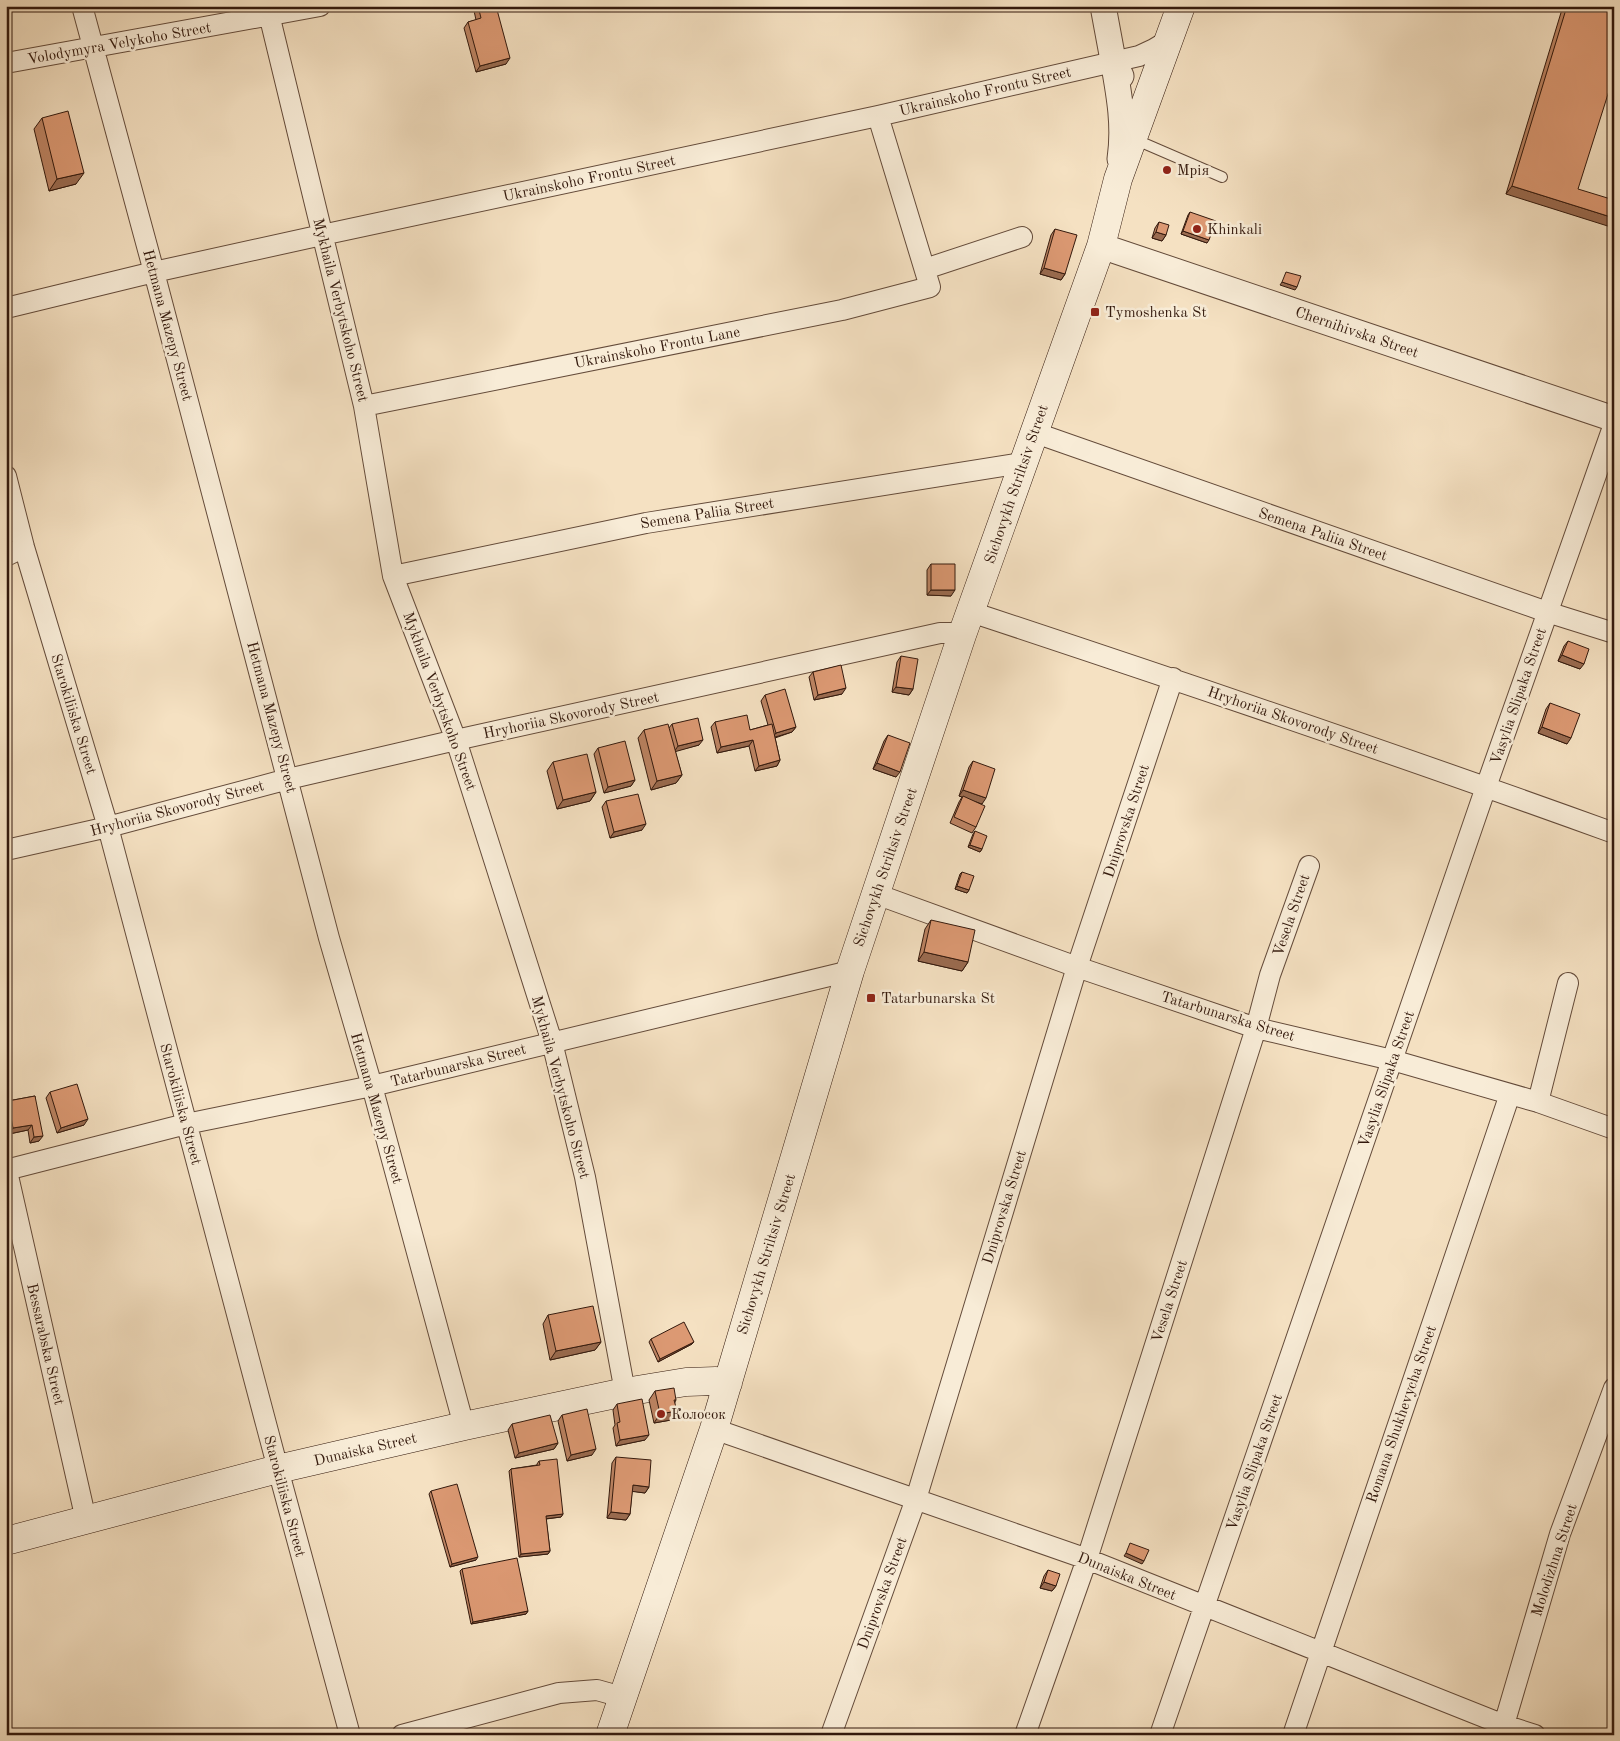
<svg xmlns="http://www.w3.org/2000/svg" width="1620" height="1741" font-family="'Old Standard TT',serif">
<style>
.lines{fill:none;stroke-linecap:round;stroke-linejoin:round}
.service-casing{stroke:#644b3a;stroke-width:12}
.minor-casing{stroke:#644b3a;stroke-width:22}
.tertiary-casing{stroke:#644b3a;stroke-width:27}
.secondary-casing{stroke:#33190d;stroke-width:29}
.service{stroke:#f8ecd7;stroke-width:10}
.minor{stroke:#f8ecd7;stroke-width:20}
.tertiary{stroke:#f8ecd7;stroke-width:25}
.secondary{stroke:#f8ecd7;stroke-width:28}
.wall{fill:#bd8463;stroke:#33190d}
.shaded-wall{fill:#9a6b50;stroke:#33190d}
.building{fill:#dc9973;stroke:#33190d}
.poi-dot{fill:#8f2418;stroke:#f8ecd7;stroke-width:2}
.labels{text-anchor:middle;stroke-width:5;stroke-linejoin:round;paint-order:stroke}
.street-label{font-size:15px;fill:#33190d;stroke:#f8ecd7}
.poi-label{font-size:15px;fill:#33190d;stroke:#f8ecd7;text-anchor:start}
</style>
<rect width="100%" height="100%" fill="#f5e1c2"/>
<filter id="stains"><feTurbulence type="fractalNoise" baseFrequency=".004" numOctaves="4"/><feColorMatrix values="0 0 0 0 .2 0 0 0 0 .09 0 0 0 0 .02 0 0 0 .5 -.17"/></filter>
<radialGradient id="worn" r=".72"><stop offset=".6" stop-color="#630" stop-opacity="0"/><stop offset="1" stop-color="#630" stop-opacity=".3"/></radialGradient>
<g class="lines">
<defs>
<path id="service" d="M1134,139L1222,177"/>
<path id="minor" d="M82,6L154,272L329,938L372,1086L464,1426
M267,6L364,406L393,576L456,740L552,1042L585,1177L625,1392
M6,63L320,6
M925,269L1022,237
M6,308L154,272L322,235L878,116L1139,56L1154,49L1169,40
M364,406L842,310L930,287L878,116
M1033,432L1547,612L1614,633
M6,476L24,547L108,827L278,1469L350,1735
M6,556L24,547
M393,576L646,523L1022,463
M971,612C1186,683 1401,756 1614,833
M6,850L108,827L288,779L456,740L940,633H952L962,635
M876,894L1077,967L1256,1028L1392,1060L1538,1102L1614,1129
M1538,1102L1568,983
M6,1167L86,1520
M6,1170L186,1124L372,1086L850,971
M714,1429L1087,1559L1504,1725L1535,1735
M402,1735L559,1693L597,1690L622,1697
M831,1735L916,1499L1077,967L1173,678
M1025,1735L1087,1559L1256,1028L1270,975L1309,866
M1160,1735L1486,787L1614,424
M1293,1735L1510,1094
M1501,1735L1560,1534L1614,1388"/>
<path id="tertiary" d="M1103,6L1113,60L1121,76
M1113,60C1119,94 1125,125 1120,159
M1101,246L1614,419"/>
<path id="secondary" d="M6,1541L278,1469L464,1426L625,1392L686,1382L716,1381L728,1383
M610,1735L714,1429L850,971L962,635L1101,246L1118,179L1181,6"/>
</defs>
<use href="#service" class="service-casing"/>
<use href="#minor" class="minor-casing"/>
<use href="#tertiary" class="tertiary-casing"/>
<use href="#secondary" class="secondary-casing"/>
<use href="#service" class="service"/>
<use href="#minor" class="minor"/>
<use href="#tertiary" class="tertiary"/>
<use href="#secondary" class="secondary"/>
</g>
<path class="wall" d="M473,6H496L506,64L476,72L464,28L468,22L476,20Z
M1563,6H1614V75L1506,194Z
M42,118L76,184L49,191L34,129Z
M1190,212L1207,243L1181,234L1188,215Z
M1159,222L1166,235L1162,241L1152,238L1155,228Z
M1055,229L1065,274L1061,280L1040,274L1051,235Z
M931,564L951,596L927,595V570Z
M1568,641L1580,669L1558,661L1564,646Z
M901,656L913,689L909,695L892,692L897,662Z
M813,672L842,694L814,700L809,677Z
M765,695L796,727L792,732L775,738L780,760L777,766L755,771L749,746L717,753L711,727L715,722L750,730L768,725L761,701Z
M1550,703L1567,744L1538,733L1546,709Z
M672,724L699,745L675,751L682,775L676,783L651,790L638,738L644,730L669,728Z
M888,735L896,777L873,769L884,741Z
M598,748L635,780L631,786L604,793L594,754Z
M973,761L982,804L977,802L976,827L972,833L950,823L959,802L962,797L959,796L969,767Z
M553,762L596,792L590,801L557,809L547,771Z
M606,801L642,830L610,838L602,807Z
M975,831L982,849L980,852L968,847L973,834Z
M962,872L969,890L967,893L955,889L960,874Z
M931,920L968,962L962,971L918,961L925,929Z
M50,1092L84,1125L57,1133L46,1098Z
M35,1096L39,1141L30,1143L28,1130L9,1134L6,1120V1103L8,1101Z
M548,1315L601,1342L595,1350L550,1360L543,1324Z
M651,1339L694,1342L692,1344L658,1362L649,1342Z
M655,1391L676,1400L675,1402L671,1420L654,1423L649,1400Z
M617,1404L645,1440L616,1446L613,1428L615,1425L613,1410Z
M562,1415L592,1455L567,1461L558,1421Z
M512,1424L558,1443L554,1449L515,1458L508,1430Z
M616,1457L649,1487L645,1493L632,1491L630,1514L626,1520L607,1518L612,1463Z
M539,1461L563,1514L561,1517L546,1519L550,1551L548,1554L519,1557L509,1471L511,1469L537,1465V1464Z
M431,1491L476,1560L450,1567L429,1494Z
M462,1569L528,1611L526,1614L471,1624L460,1571Z
M1048,1570L1056,1586L1052,1591L1040,1588L1044,1576Z"/>
<path class="shaded-wall" d="M510,58L506,64L476,72L480,66Z
M84,173L76,184L49,191L57,179Z
M1512,186L1614,218V228L1506,194Z
M1183,231L1209,240L1207,243L1181,234Z
M1156,232L1166,235L1162,241L1152,238Z
M1044,268L1065,274L1061,280L1040,274Z
M1282,282L1297,287L1295,290L1280,285Z
M931,590H955L951,596L927,595Z
M1562,655L1584,664L1580,669L1558,661Z
M896,687L913,689L909,695L892,692Z
M846,688L842,694L814,700L818,695Z
M796,727L792,732L772,738L776,733Z
M1542,727L1571,738L1567,744L1538,733Z
M703,740L699,745L674,752L678,746Z
M753,740L749,746L717,753L721,747Z
M780,760L777,766L755,771L759,766Z
M877,763L900,772L896,777L873,769Z
M682,775L676,783L651,790L657,781Z
M635,780L631,786L604,793L608,787Z
M963,790L986,798L982,804L959,796Z
M596,792L590,801L557,809L563,800Z
M646,824L642,830L610,838L614,832Z
M970,845L982,849L980,852L968,847Z
M957,886L969,890L967,893L955,889Z
M924,952L968,962L962,971L918,961Z
M88,1119L84,1125L57,1133L61,1128Z
M32,1125L28,1130L9,1134L13,1128Z
M43,1136L39,1141L30,1143L34,1137Z
M601,1342L595,1350L550,1360L556,1351Z
M694,1342L692,1344L658,1362L660,1359Z
M677,1411L671,1420L654,1423L660,1414Z
M649,1435L645,1440L616,1446L620,1440Z
M558,1443L554,1449L515,1458L519,1453Z
M596,1449L592,1455L567,1461L571,1455Z
M633,1485L649,1487L645,1493L629,1491Z
M611,1512L630,1514L626,1520L607,1518Z
M563,1514L561,1517L544,1519L546,1516Z
M550,1551L548,1554L519,1557L521,1554Z
M1126,1553L1144,1561L1142,1564L1124,1556Z
M478,1557L476,1560L450,1567L452,1564Z
M1044,1582L1056,1586L1052,1591L1040,1588Z
M528,1611L526,1614L471,1624L473,1622Z"/>
<path class="building" d="M478,6H496L510,58L480,66L468,22L481,18Z
M1567,6H1614V75L1578,189L1614,200V218L1512,186Z
M68,111L84,173L57,179L42,118Z
M1190,212L1216,221L1209,240L1183,231Z
M1159,222L1169,225L1166,235L1156,232Z
M1055,229L1077,235L1065,274L1044,268Z
M1286,272L1301,276L1297,287L1282,282Z
M931,564H955V590H931Z
M1568,641L1589,649L1584,664L1562,655Z
M901,656L918,659L913,689L896,687Z
M841,665L846,688L818,695L813,672Z
M785,689L796,727L776,733L765,695Z
M1550,703L1580,714L1571,738L1542,727Z
M747,715L750,730L772,724L780,760L759,766L753,740L721,747L715,722Z
M698,718L703,740L678,746L672,724Z
M668,724L682,775L657,781L644,730Z
M888,735L910,743L900,772L877,763Z
M625,741L635,780L608,787L598,748Z
M587,754L596,792L563,800L553,762Z
M973,761L995,769L986,798L963,790Z
M638,794L646,824L614,832L606,801Z
M963,796L985,806L976,827L954,817Z
M975,831L987,836L982,849L970,845Z
M962,872L974,876L969,890L957,886Z
M931,920L975,930L968,962L924,952Z
M77,1084L88,1119L61,1128L50,1092Z
M35,1096L43,1136L34,1137L32,1125L13,1128L8,1101Z
M593,1306L601,1342L556,1351L548,1315Z
M684,1322L694,1342L660,1359L651,1339Z
M674,1388L676,1400H674L677,1411L660,1414L655,1391Z
M642,1399L649,1435L620,1440L617,1423L620,1422L617,1404Z
M587,1409L596,1449L571,1455L562,1415Z
M550,1415L558,1443L519,1453L512,1424Z
M616,1457L651,1460L649,1487L633,1485L630,1514L611,1512Z
M557,1459L563,1514L546,1516L550,1551L521,1554L511,1469L540,1465L539,1461Z
M457,1484L478,1557L452,1564L431,1491Z
M1130,1543L1149,1550L1144,1561L1126,1553Z
M517,1558L528,1611L473,1622L462,1569Z
M1048,1570L1060,1574L1056,1586L1044,1582Z"/>
<g class="poi-dot">
<circle cx="1167" cy="170" r="5"/>
<circle cx="1197" cy="229" r="5"/>
<rect x="1090" y="307" width="10" height="10" rx="2.5"/>
<rect x="866" y="993" width="10" height="10" rx="2.5"/>
<circle cx="661" cy="1414" r="5"/>
</g>
<g class="labels">
<g class="street-label">
<text transform="translate(119 43) rotate(-10)" y="5">Volodymyra Velykoho Street</text>
<text transform="translate(985 91) rotate(-13)" y="5">Ukrainskoho Frontu Street</text>
<text transform="translate(589 178) rotate(-12)" y="5">Ukrainskoho Frontu Street</text>
<text transform="translate(341 310) rotate(76)" y="5">Mykhaila Verbytskoho Street</text>
<text transform="translate(168 325) rotate(75)" y="5">Hetmana Mazepy Street</text>
<text transform="translate(1357 332) rotate(19)" y="5">Chernihivska Street</text>
<text transform="translate(657 347) rotate(-11)" y="5">Ukrainskoho Frontu Lane</text>
<text transform="translate(1016 484) rotate(-71)" y="5">Sichovykh Striltsiv Street</text>
<text transform="translate(707 513) rotate(-9)" y="5">Semena Paliia Street</text>
<text transform="translate(1323 534) rotate(19)" y="5">Semena Paliia Street</text>
<text transform="translate(1518 696) rotate(-71)" y="5">Vasylia Slipaka Street</text>
<text transform="translate(440 701) rotate(70)" y="5">Mykhaila Verbytskoho Street</text>
<text transform="translate(74 714) rotate(73)" y="5">Starokiliiska Street</text>
<text transform="translate(571 715) rotate(-12)" y="5">Hryhoriia Skovorody Street</text>
<text transform="translate(272 717) rotate(75)" y="5">Hetmana Mazepy Street</text>
<text transform="translate(1293 720) rotate(19)" y="5">Hryhoriia Skovorody Street</text>
<text transform="translate(177 808) rotate(-15)" y="5">Hryhoriia Skovorody Street</text>
<text transform="translate(1126 821) rotate(-72)" y="5">Dniprovska Street</text>
<text transform="translate(885 867) rotate(-71)" y="5">Sichovykh Striltsiv Street</text>
<text transform="translate(1291 915) rotate(-71)" y="5">Vesela Street</text>
<text transform="translate(1228 1016) rotate(17)" y="5">Tatarbunarska Street</text>
<text transform="translate(458 1065) rotate(-14)" y="5">Tatarbunarska Street</text>
<text transform="translate(1386 1079) rotate(-71)" y="5">Vasylia Slipaka Street</text>
<text transform="translate(561 1087) rotate(75)" y="5">Mykhaila Verbytskoho Street</text>
<text transform="translate(181 1104) rotate(75)" y="5">Starokiliiska Street</text>
<text transform="translate(377 1108) rotate(74)" y="5">Hetmana Mazepy Street</text>
<text transform="translate(1004 1207) rotate(-73)" y="5">Dniprovska Street</text>
<text transform="translate(766 1254) rotate(-73)" y="5">Sichovykh Striltsiv Street</text>
<text transform="translate(1169 1301) rotate(-72)" y="5">Vesela Street</text>
<text transform="translate(46 1344) rotate(77)" y="5">Bessarabska Street</text>
<text transform="translate(1401 1414) rotate(-71)" y="5">Romana Shukhevycha Street</text>
<text transform="translate(365 1449) rotate(-13)" y="5">Dunaiska Street</text>
<text transform="translate(1254 1462) rotate(-71)" y="5">Vasylia Slipaka Street</text>
<text transform="translate(285 1496) rotate(75)" y="5">Starokiliiska Street</text>
<text transform="translate(1554 1560) rotate(-72)" y="5">Molodizhna Street</text>
<text transform="translate(1127 1576) rotate(22)" y="5">Dunaiska Street</text>
<text transform="translate(882 1593) rotate(-70)" y="5">Dniprovska Street</text>
</g>
<g class="poi-label">
<text x="1177" y="175">Мрія</text>
<text x="1207" y="234">Khinkali</text>
<text x="1105" y="317">Tymoshenka St</text>
<text x="881" y="1003">Tatarbunarska St</text>
<text x="671" y="1419">Колосок</text>
</g>
</g>
<rect width="1620" height="1741" fill="none" stroke="#f5e1c2" stroke-width="25"/>
<rect x="8" y="8" width="1605" height="1726" fill="none" stroke="#33190d" stroke-width="2.5"/>
<rect x="12" y="12" width="1595" height="1716" fill="none" stroke="#33190d"/>
<rect width="100%" height="100%" filter="url(#stains)"/>
<rect width="100%" height="100%" fill="url(#worn)"/>
</svg>
